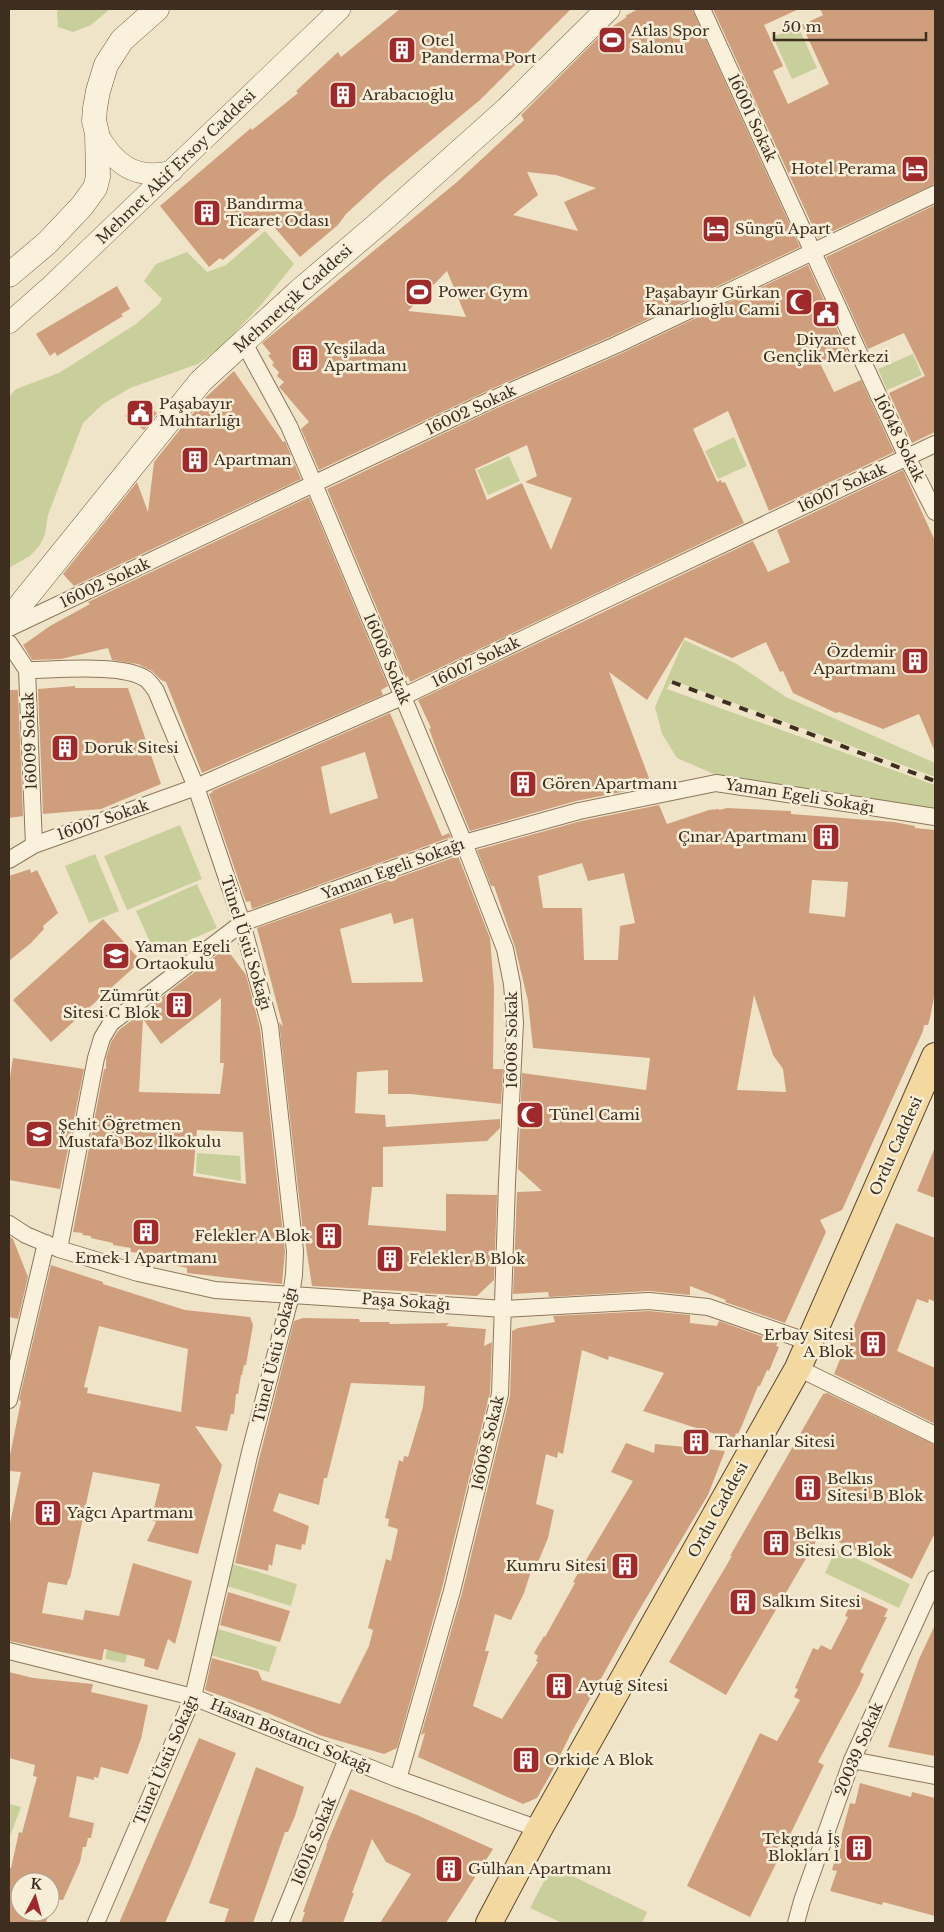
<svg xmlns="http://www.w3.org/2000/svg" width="944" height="1932" font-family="'Libre Baskerville',serif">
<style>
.green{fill:#c9cf9b}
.building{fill:#cf9f7d;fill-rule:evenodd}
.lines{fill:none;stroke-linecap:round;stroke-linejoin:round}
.minor-casing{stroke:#8d765c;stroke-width:18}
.tertiary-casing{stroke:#8d765c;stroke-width:22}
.secondary-casing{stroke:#6f573f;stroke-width:25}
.primary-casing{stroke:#5b4430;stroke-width:28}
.minor{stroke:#faf1dc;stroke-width:16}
.tertiary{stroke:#faf1dc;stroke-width:21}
.secondary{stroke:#faf1dc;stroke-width:24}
.primary{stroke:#f3d9a0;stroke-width:26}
.rail{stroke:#3d2e20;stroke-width:4;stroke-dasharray:9 9;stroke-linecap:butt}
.labels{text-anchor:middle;stroke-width:5;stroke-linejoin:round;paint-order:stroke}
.poi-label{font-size:15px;fill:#3d2e20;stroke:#f7eed8;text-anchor:start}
.street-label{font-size:15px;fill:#3d2e20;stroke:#f7eed8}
</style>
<rect width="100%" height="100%" fill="#f0e4c8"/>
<path class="green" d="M59,9H110L91,25L73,32L58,27L57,12Z
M798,26L817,68L792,79L773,37Z
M265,231L294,264L261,305L223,345L198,364L130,388L103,404L83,423L48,515L45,534L40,545L30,556L9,568V397L16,389L59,373L136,324L159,304L162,299L144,281L156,264L187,252L207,272L226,265Z
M913,354L922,375L887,390L878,369Z
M734,437L747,466L718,479L705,451Z
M509,456L520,481L488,495L477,470Z
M684,640L735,663L786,697L935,763V777L672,680L667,689L935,785V811L730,781L677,758L662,734L655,707Z
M180,825L202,879L127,910L104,856Z
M95,854L119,911L89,923L65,866Z
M197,884L217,928L156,955L136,911Z
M197,1153L240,1156L241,1181L196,1173Z
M836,1549L910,1584L899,1608L825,1573Z
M233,1564L297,1584L291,1606L227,1586Z
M215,1628L277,1647L269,1672L207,1654Z
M112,1629L132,1634L125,1663L105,1659Z
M9,1804L21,1807L9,1839Z
M552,1866L647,1912L642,1923H562L530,1908Z"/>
<path class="building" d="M400,9H571L480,100L383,180L346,214L338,225L300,257L269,221L223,260L220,258L209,267L160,206L251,128L252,130L298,93L296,91L338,52L341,57Z
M638,9H692L800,247L612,336L489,390L319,470L301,429L309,422L281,389L279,387L284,382L277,376L279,372L272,365L274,363L268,355L271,354L262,343L457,182L524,120L521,115L605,31L627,17L625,16ZM527,172L556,175L596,188L564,202L578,231L513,215L538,195ZM447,271L466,317L408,311Z
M713,9H799L764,25L783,66L773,71L788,104L829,84L802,25L823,15L820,9H935V184L818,238Z
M935,205V432L912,443L889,393L925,376L904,333L868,349L826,257Z
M808,265L847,351L820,363L834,392L861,380L894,452L769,511L728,411L693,429L717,482L721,480L722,483L725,482L744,523L410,682L408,676L406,678L327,489L497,408L620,354ZM527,445L537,476L525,482L572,498L551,550L522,483L487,500L475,469Z
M117,286L130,309L121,314L123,316L57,356L55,352L50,356L36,334Z
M234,371L283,442L285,441L301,479L74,586L63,574L137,482L148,512L154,462L206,397Z
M139,399L157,413L144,430L125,416Z
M903,470L935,541V752L919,714L883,729L839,712L836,713L793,693L783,671L780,672L766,642L732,658L685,637L647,700L609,672L652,786L576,801L470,831L439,756L429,729L431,728L418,700L753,541L768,572L790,562L777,530Z
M309,497L388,686L381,690L383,695L202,773L166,682L161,680L152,671L138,664L112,660L108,648L61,659L32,660L23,645L50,626L90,604L88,602Z
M75,686V688H128L161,784L101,809L43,814L38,689Z
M9,690H18L23,816L9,818Z
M390,713L442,836L449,833L451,837L252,909L250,901L246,902L209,794L213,792L212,791ZM365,752L378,798L330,814L321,767Z
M659,805L667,824L709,810L719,809V810L727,808L791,811V814L894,822L915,826V828L935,830V992L930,1018L928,1025H924L923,1031L842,1210L820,1220L826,1232L785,1323L725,1302L726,1300L690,1286V1295L649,1291L549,1297L548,1292L513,1294L517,1192L542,1191L518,1169L522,1073L646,1090L650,1058L533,1048L528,1001L515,947L494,886H491L477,850L581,821ZM582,863L588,881L624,873L635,923L620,926L618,960H584L582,908H543L538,876ZM812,880L848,882L845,917L809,913ZM754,995L773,1055L783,1069L786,1092L737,1090Z
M458,856L490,938L494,988L493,1069H503L501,1104L411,1094H388V1070L357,1072L355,1113L385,1115L386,1127L500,1119V1128L487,1141L383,1147V1187H372L368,1225L446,1231V1194L497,1195L494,1280L477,1296L420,1293V1292L312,1286L305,1240L304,1241L279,1022L283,1027L257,928ZM391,913L394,924L413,918L423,982L352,983L340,929Z
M30,869L31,873L37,870L58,913L43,926L44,929L31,943L9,961V876Z
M103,919L141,961L51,1042L13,1000Z
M226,948L246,975L260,1028L285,1251L282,1284L187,1273V1268L154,1260L155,1258L142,1255V1253L130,1252L131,1248L113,1245V1243L91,1238V1236L82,1235L83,1233L73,1232L104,1069H106V1058L111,1042L119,1030ZM221,998L220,1063H224L220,1094L139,1092L143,1019L161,1044ZM197,1130L243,1132L246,1184L193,1176Z
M13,1058L84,1069L60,1189L9,1180V1083Z
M935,1147V1198L917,1191Z
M896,1223L935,1238V1302L929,1299L928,1303L917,1299L897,1351L935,1368V1424L834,1374Z
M9,1236L13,1239L28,1277L18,1319L9,1317Z
M51,1265L103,1282V1284L185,1310L250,1317L253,1325L246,1365H244L242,1375H241L238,1394H236L234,1414H231L227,1431L195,1426L222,1465L198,1554L147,1541L156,1522L151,1520L160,1484L93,1472L70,1578L68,1580L67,1585L48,1582L42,1613L83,1620L85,1610L119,1616L133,1563L192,1581L175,1644L168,1639L158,1670L144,1666L145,1659L104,1649L102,1660H99L9,1641V1528L21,1472L9,1471V1460L21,1401L19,1400ZM99,1326L188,1349L181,1412L87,1393L88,1388L84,1387Z
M649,1311L690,1315V1323L717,1326L719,1321L778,1342L776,1346L779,1347L769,1371L767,1370L760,1386H758L743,1423L738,1434L736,1433L734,1440L643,1411L664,1373L609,1356L608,1360L582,1350L563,1454L558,1452L557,1458L546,1454L536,1504L554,1510L548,1538L536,1567L533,1565L524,1593L511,1620L495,1614L485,1651H489L473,1706L502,1719L538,1662L536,1661L538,1656L534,1653L544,1636L545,1637L575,1583L573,1582L633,1481L611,1472L626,1443L654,1453L655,1444L725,1451L708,1495L635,1617L570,1735L553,1770L537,1798L523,1804L418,1757L425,1733L421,1735L462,1593L510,1396L512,1331L518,1328L555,1322L553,1316Z
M303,1318L359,1319L360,1322H390L389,1324L449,1323L446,1326L486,1329L484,1346L492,1342L490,1393L442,1588L397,1748L384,1754L319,1735L268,1713L205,1690L212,1658L258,1671L262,1680L340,1704L369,1646L373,1630L368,1628L386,1559L391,1561L398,1529L388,1526L389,1519L385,1518L399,1460L403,1462L404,1456L408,1457L423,1407L425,1386L351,1383L327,1478H324L319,1505L279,1493L273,1511L309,1526L305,1545L302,1544L301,1550L276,1544L272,1566L269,1564L268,1571L235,1563L254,1479L294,1321Z
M827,1393L935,1445V1533L912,1579L821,1533L726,1695L669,1662L732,1556H730L823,1394Z
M228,1592L290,1611L280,1642L220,1625Z
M855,1594L888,1609L884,1617H887L860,1672L864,1674L860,1684L818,1762L824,1765L750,1917L687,1886L760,1733L777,1741L800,1700L794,1697L798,1689L795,1688L813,1648L818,1650L821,1645L831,1650L848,1617L845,1616Z
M935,1625V1756L888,1747L919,1659Z
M9,1672L33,1678L93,1684L91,1692L148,1705L141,1739L128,1774L101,1767L98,1778L94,1777V1780L77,1776L69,1817L94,1823L91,1838H88L86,1847H83L80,1862L63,1900L52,1899L50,1906V1882H20V1912H49L46,1923H9V1868H11L19,1832L22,1833L37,1777L33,1776L35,1765L9,1758Z
M199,1738L236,1753L189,1868L165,1923H119Z
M256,1767L304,1787L295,1816L288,1832H285L253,1923H224L229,1909L209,1903Z
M860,1783L911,1797L912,1792L935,1798V1916L883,1902L882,1905L830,1891L837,1871L832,1870L850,1803L855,1804Z
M350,1789L417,1815L493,1849L446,1923H380L411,1874L386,1862L372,1839L352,1893H354L343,1923H301L305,1912H303L327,1846H326Z"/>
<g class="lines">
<defs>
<path id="minor" d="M702,9L864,364L907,457L935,512
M244,343L289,426L314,484L464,843L505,949L512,984L515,1022L507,1182L500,1394L452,1591L398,1779
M9,628L493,399L616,345L935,194
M9,643L27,670L34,845
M27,670C55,670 124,663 146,679C150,682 153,687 156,691L196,787L242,923L270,1026L295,1251L294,1275L291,1295L250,1452L193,1697L96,1923
M9,860L34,845L196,787L402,697L592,606L935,444
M9,1224L26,1235L59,1249L138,1273L215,1290L504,1309L649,1301L708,1307L809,1342
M59,1249L96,1058L102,1038L111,1023L242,923L464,843L579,811L716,783L935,817
M798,1368L935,1435
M9,1400L46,1243
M9,1651L193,1697L398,1779L539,1829
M852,1760L935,1776
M280,1923L347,1759
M796,1923L802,1901L852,1760L935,1579"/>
<path id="tertiary" d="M97,133C114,164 136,181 172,171
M9,323L52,285L340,9"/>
<path id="secondary" d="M9,275L47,243L82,206L95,188L98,177L97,133L94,121L95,108L98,91L106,65L122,40L157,9
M9,619L201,381L297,293L384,219L507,109L608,9"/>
<path id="primary" d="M489,1923L539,1829L798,1368L935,1056"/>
</defs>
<use href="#minor" class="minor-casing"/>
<use href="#tertiary" class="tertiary-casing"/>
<use href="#secondary" class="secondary-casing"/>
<use href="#primary" class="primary-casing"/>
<use href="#minor" class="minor"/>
<use href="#tertiary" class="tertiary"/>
<use href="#secondary" class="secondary"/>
<use href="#primary" class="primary"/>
<path class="rail" d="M672,682L935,781"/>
</g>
<defs>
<symbol id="stadium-square" viewBox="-11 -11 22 22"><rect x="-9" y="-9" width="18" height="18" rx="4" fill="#9e2a2b" stroke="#f7eed8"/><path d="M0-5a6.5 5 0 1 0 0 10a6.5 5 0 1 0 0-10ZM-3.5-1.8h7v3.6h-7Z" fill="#fff"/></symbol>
<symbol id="building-square" viewBox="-11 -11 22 22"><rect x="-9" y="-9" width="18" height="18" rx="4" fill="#9e2a2b" stroke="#f7eed8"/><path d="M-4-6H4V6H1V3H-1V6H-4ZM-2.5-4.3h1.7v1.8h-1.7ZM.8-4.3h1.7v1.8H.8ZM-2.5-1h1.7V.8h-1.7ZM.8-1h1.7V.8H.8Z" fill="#fff"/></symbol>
<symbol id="hotel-square" viewBox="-11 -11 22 22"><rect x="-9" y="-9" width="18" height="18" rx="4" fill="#9e2a2b" stroke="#f7eed8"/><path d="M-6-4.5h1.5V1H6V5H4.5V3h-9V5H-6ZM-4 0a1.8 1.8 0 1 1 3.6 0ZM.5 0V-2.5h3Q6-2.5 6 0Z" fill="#fff"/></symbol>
<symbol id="mosque-square" viewBox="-11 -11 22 22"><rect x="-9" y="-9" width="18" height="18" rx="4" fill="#9e2a2b" stroke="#f7eed8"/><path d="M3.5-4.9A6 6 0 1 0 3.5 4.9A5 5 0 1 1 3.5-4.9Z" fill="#fff"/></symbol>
<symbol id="civic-square" viewBox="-11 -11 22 22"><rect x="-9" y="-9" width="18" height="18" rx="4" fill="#9e2a2b" stroke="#f7eed8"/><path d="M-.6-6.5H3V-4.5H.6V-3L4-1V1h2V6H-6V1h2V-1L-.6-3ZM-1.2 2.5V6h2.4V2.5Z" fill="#fff"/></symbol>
<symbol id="school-square" viewBox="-11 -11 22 22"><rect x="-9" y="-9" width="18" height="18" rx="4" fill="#9e2a2b" stroke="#f7eed8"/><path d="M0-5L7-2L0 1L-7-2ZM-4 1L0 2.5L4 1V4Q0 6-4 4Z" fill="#fff"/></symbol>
</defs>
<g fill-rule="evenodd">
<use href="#stadium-square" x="596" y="24" width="32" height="32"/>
<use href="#building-square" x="386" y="34" width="32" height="32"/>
<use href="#building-square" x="327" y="79" width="32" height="32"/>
<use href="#hotel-square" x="899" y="153" width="32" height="32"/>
<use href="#building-square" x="191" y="197" width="32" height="32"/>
<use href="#hotel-square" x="700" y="213" width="32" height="32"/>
<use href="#stadium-square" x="403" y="276" width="32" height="32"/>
<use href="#mosque-square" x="783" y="286" width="32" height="32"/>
<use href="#civic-square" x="810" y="298" width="32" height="32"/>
<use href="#building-square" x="289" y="342" width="32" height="32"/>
<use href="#civic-square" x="124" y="397" width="32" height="32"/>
<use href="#building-square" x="179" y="444" width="32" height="32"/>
<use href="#building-square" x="899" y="645" width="32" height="32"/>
<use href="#building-square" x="49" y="732" width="32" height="32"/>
<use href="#building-square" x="507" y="768" width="32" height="32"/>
<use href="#building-square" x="810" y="821" width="32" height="32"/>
<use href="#school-square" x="100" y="940" width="32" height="32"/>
<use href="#building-square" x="163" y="989" width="32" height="32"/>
<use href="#mosque-square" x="514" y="1099" width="32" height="32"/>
<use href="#school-square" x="23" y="1118" width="32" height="32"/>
<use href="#building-square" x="130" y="1216" width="32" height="32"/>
<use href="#building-square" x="313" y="1220" width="32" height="32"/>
<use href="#building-square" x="374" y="1243" width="32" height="32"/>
<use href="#building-square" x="857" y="1328" width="32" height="32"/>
<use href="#building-square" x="680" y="1426" width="32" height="32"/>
<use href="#building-square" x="792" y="1472" width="32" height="32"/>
<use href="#building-square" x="32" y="1497" width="32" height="32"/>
<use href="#building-square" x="760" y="1527" width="32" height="32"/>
<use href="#building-square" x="609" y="1550" width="32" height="32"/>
<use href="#building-square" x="727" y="1586" width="32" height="32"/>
<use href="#building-square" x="543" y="1670" width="32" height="32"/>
<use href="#building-square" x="510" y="1744" width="32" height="32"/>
<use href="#building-square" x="843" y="1832" width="32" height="32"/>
<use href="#building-square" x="433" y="1853" width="32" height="32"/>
</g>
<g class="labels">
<g class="poi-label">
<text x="631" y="36">Atlas Spor<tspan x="631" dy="17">Salonu</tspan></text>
<text x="421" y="46">Otel<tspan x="421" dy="17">Panderma Port</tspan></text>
<text x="362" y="100">Arabacıoğlu</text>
<text x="896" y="174" text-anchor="end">Hotel Perama</text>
<text x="226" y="209">Bandırma<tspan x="226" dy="17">Ticaret Odası</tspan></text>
<text x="735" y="234">Süngü Apart</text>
<text x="438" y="297">Power Gym</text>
<text x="780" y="298" text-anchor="end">Paşabayır Gürkan<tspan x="780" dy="17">Kanarlıoğlu Cami</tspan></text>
<text x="826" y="345" text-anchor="middle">Diyanet<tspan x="826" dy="17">Gençlik Merkezi</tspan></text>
<text x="324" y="354">Yeşilada<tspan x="324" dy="17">Apartmanı</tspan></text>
<text x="159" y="409">Paşabayır<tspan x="159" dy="17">Muhtarlığı</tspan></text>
<text x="214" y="465">Apartman</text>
<text x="896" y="657" text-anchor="end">Özdemir<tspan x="896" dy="17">Apartmanı</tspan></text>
<text x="84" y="753">Doruk Sitesi</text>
<text x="542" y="789">Gören Apartmanı</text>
<text x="807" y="842" text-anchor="end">Çınar Apartmanı</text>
<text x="135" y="952">Yaman Egeli<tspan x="135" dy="17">Ortaokulu</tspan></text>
<text x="160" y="1001" text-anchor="end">Zümrüt<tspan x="160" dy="17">Sitesi C Blok</tspan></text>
<text x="549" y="1120">Tünel Cami</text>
<text x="58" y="1130">Şehit Öğretmen<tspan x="58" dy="17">Mustafa Boz İlkokulu</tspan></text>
<text x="310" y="1241" text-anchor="end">Felekler A Blok</text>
<text x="146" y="1263" text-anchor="middle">Emek 1 Apartmanı</text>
<text x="409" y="1264">Felekler B Blok</text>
<text x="854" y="1340" text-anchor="end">Erbay Sitesi<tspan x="854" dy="17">A Blok</tspan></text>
<text x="715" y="1447">Tarhanlar Sitesi</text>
<text x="827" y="1484">Belkıs<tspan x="827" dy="17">Sitesi B Blok</tspan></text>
<text x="67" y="1518">Yağcı Apartmanı</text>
<text x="795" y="1539">Belkıs<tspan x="795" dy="17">Sitesi C Blok</tspan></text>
<text x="606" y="1571" text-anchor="end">Kumru Sitesi</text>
<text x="762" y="1607">Salkım Sitesi</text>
<text x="578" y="1691">Aytuğ Sitesi</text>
<text x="545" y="1765">Orkide A Blok</text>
<text x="840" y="1844" text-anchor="end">Tekgıda İş<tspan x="840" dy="17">Blokları 1</tspan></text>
<text x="468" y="1874">Gülhan Apartmanı</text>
</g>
<g class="street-label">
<text transform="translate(752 118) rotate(65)" y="5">16001 Sokak</text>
<text transform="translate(176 167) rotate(-44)" y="5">Mehmet Akif Ersoy Caddesi</text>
<text transform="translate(293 299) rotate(-42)" y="5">Mehmetçik Caddesi</text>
<text transform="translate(471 410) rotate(-25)" y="5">16002 Sokak</text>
<text transform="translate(899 438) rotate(64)" y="5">16048 Sokak</text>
<text transform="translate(842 488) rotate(-25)" y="5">16007 Sokak</text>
<text transform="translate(105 583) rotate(-25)" y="5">16002 Sokak</text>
<text transform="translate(387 659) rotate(67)" y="5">16008 Sokak</text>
<text transform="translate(476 662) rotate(-26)" y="5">16007 Sokak</text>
<text transform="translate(30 741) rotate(-92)" y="5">16009 Sokak</text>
<text transform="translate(800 796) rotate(9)" y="5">Yaman Egeli Sokağı</text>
<text transform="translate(103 820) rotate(-19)" y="5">16007 Sokak</text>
<text transform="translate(393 869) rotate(-20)" y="5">Yaman Egeli Sokağı</text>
<text transform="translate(246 943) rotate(73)" y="5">Tünel Üstü Sokağı</text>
<text transform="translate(512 1040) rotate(-90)" y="5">16008 Sokak</text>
<text transform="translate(896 1146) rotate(-66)" y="5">Ordu Caddesi</text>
<text transform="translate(406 1302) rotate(4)" y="5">Paşa Sokağı</text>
<text transform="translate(275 1355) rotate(-76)" y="5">Tünel Üstü Sokağı</text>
<text transform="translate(488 1443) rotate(-77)" y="5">16008 Sokak</text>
<text transform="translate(718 1510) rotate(-61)" y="5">Ordu Caddesi</text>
<text transform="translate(291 1736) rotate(22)" y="5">Hasan Bostancı Sokağı</text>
<text transform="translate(859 1749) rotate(-67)" y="5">20039 Sokak</text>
<text transform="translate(166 1760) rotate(-67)" y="5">Tünel Üstü Sokağı</text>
<text transform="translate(314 1841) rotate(-68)" y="5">16016 Sokak</text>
</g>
</g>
<rect width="944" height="1932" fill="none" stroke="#3d2e20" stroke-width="20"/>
<g transform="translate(35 1897) rotate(6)"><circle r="24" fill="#f7eed8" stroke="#ada18e"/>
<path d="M0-4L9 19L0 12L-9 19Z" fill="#9e2a2b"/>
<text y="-8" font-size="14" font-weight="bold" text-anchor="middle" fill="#3d2e20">K</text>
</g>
<path d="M774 32v8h152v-8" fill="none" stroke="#3d2e20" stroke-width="2.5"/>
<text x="782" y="32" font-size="15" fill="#3d2e20" stroke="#f7eed8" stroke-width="4" paint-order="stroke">50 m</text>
</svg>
